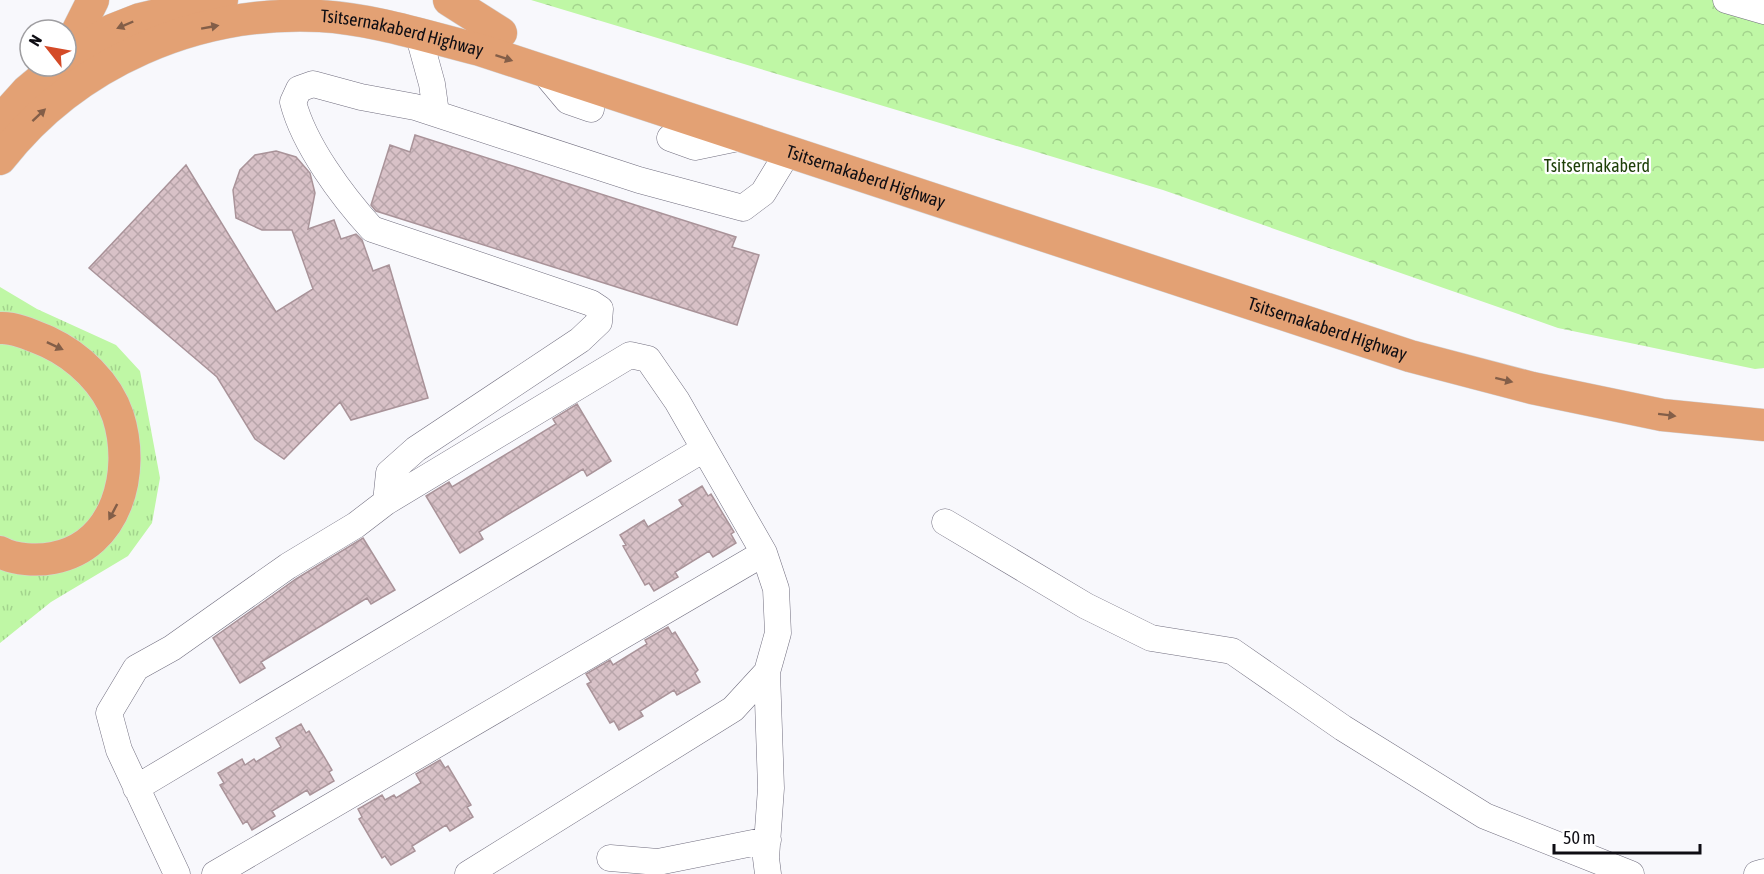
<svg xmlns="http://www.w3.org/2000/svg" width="1764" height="874" font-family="'Asap Condensed',sans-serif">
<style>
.grass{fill:url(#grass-tufts)}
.park{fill:url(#park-crowns)}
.building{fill:url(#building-cross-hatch);stroke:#a99399;stroke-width:1.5}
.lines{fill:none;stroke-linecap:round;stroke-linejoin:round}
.minor-casing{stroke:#716e7f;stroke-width:27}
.major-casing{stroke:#d4d3d5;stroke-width:33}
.minor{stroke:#fff;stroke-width:26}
.major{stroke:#e3a174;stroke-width:32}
.oneway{fill:#835e48}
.labels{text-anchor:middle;stroke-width:4.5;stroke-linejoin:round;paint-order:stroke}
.street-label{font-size:18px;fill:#0e0d13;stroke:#fff}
.park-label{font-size:18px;fill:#1d3f07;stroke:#fff}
</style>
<defs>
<pattern id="grass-tufts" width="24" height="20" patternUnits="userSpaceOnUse" patternTransform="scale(1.5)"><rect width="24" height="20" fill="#bff7a5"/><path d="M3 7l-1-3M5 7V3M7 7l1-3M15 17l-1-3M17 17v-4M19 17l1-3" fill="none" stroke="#a3d38d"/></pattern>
<pattern id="park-crowns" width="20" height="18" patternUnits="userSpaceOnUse" patternTransform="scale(1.5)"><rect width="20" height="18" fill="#bff7a5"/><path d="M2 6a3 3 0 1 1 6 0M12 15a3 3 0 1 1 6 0" fill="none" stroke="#a3d38d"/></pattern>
<pattern id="building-cross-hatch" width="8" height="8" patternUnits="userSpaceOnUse" patternTransform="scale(1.5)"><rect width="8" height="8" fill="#d8c1c7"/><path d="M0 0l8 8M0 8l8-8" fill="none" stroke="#b8a5aa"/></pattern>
</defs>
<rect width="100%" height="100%" fill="#f8f8fc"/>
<path class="grass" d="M0,287L37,309L116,345L140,371L160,478L152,523L128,556L51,602L0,643V566L93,554L126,407L0,315Z
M0,339L70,366L96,396L110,432L107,496L89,525L67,540L31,547L0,540Z"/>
<path class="park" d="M531,0H1764V368L1755,369L1558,328L1163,190Z"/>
<path class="building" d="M415,135L736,237L732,247L759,255L737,325L376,211L371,205L390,145L410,152Z
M276,151L296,157L310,173L315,193L308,229L334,220L341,239L356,234L362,240L373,271L389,265L428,398L351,420L340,402L284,459L255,439L217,377L89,268L186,165L276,312L313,289L292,230H262L236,218L233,190L240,170L255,155Z
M577,404L611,461L587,476L583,469L479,532L483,539L460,553L426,496L449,482L452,487L556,424L553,419Z
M702,486L708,496L711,494L734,532L731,534L736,543L713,557L709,551L675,572L678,577L654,591L649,583L645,585L623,546L626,545L620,535L644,520L648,527L683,506L679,500Z
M363,538L395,590L371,604L367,598L261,662L265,668L240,683L213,638L296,579Z
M668,627L672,634L675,632L698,670L695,673L700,682L677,695L674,690L640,711L643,716L619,730L614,721L610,723L587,684L591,682L586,674L610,660L613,665L647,644L645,640Z
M301,724L306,733L309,731L332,770L329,772L334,781L310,795L307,790L272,811L275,816L252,830L247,821L243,824L220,785L224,783L218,773L242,759L245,765L254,759L256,762L281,747L276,738Z
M440,760L445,768L448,766L471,805L467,807L473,817L450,831L446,825L412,846L415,851L391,865L385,856L382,858L359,819L362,817L358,809L382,795L385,800L394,795L396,798L421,783L416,774Z"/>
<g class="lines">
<defs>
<path id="minor" d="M1726,0L1764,11
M421,44L432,84L436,113
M542,70L568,101L591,109
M670,138L695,147L743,137
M386,502L389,473L416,449L580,340L599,322L600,309L591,303L372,229C342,196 304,145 293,102L299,89L313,84L361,97L415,107L639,180L743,208L763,193L788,152
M945,522L1086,606L1151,638L1232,651L1343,728L1485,816L1631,874
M136,788L704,449
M610,858L658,862L768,840
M177,874L119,750L109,713L136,668L172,648L288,566L356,525L386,502L630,355L648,359L677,401L764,553L776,589L778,633L767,672L771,788L766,858L768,874
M215,874L764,553
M468,874L733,709L767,672
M1757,874L1764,872"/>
<g id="major">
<path d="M449,0L501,33"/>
<path d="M66,54L93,0"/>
<path d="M66,60L112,30L140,19L222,0"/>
<path d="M0,121L27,91L57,66"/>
<path id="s1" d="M0,159C76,62 196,10 320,16C374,19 428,37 480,50L1410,356L1532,388L1662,415L1764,425"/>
<path d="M0,328C15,327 34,336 48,342C78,356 107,383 118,416C136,472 117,546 53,558C37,561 15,560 0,552"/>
</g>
</defs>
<use href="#minor" class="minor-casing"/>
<use href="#major" class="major-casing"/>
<use href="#minor" class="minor"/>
<use href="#major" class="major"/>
</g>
<defs><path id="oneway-solid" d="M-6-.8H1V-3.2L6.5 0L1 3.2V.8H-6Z" transform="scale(1.5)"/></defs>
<g class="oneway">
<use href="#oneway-solid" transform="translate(125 25) rotate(157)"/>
<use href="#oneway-solid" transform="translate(210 27) rotate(-10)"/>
<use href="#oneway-solid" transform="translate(504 58) rotate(18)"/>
<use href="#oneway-solid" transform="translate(39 115) rotate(-43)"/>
<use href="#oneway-solid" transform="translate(55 346) rotate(25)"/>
<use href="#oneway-solid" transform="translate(1504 380) rotate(14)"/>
<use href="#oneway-solid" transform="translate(1667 415) rotate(7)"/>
<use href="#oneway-solid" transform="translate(113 512) rotate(118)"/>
</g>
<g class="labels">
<g class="street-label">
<text dy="6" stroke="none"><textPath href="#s1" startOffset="448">Tsitsernakaberd Highway</textPath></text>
<text dy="6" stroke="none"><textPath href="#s1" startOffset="934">Tsitsernakaberd Highway</textPath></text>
<text dy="6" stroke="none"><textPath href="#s1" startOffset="1420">Tsitsernakaberd Highway</textPath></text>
</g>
<g class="park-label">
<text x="1597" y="172">Tsitsernakaberd</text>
</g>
</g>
<g transform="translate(48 48) rotate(301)"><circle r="28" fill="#ffffff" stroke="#9f9ea1" stroke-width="1.5"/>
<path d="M0-4.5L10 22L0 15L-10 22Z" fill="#d44a27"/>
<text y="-9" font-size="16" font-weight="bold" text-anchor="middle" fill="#0e0d13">N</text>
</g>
<path d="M1554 844v9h146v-9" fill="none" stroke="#0e0d13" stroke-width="3"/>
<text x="1563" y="844" font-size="18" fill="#0e0d13" stroke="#ffffff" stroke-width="4.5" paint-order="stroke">50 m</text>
</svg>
